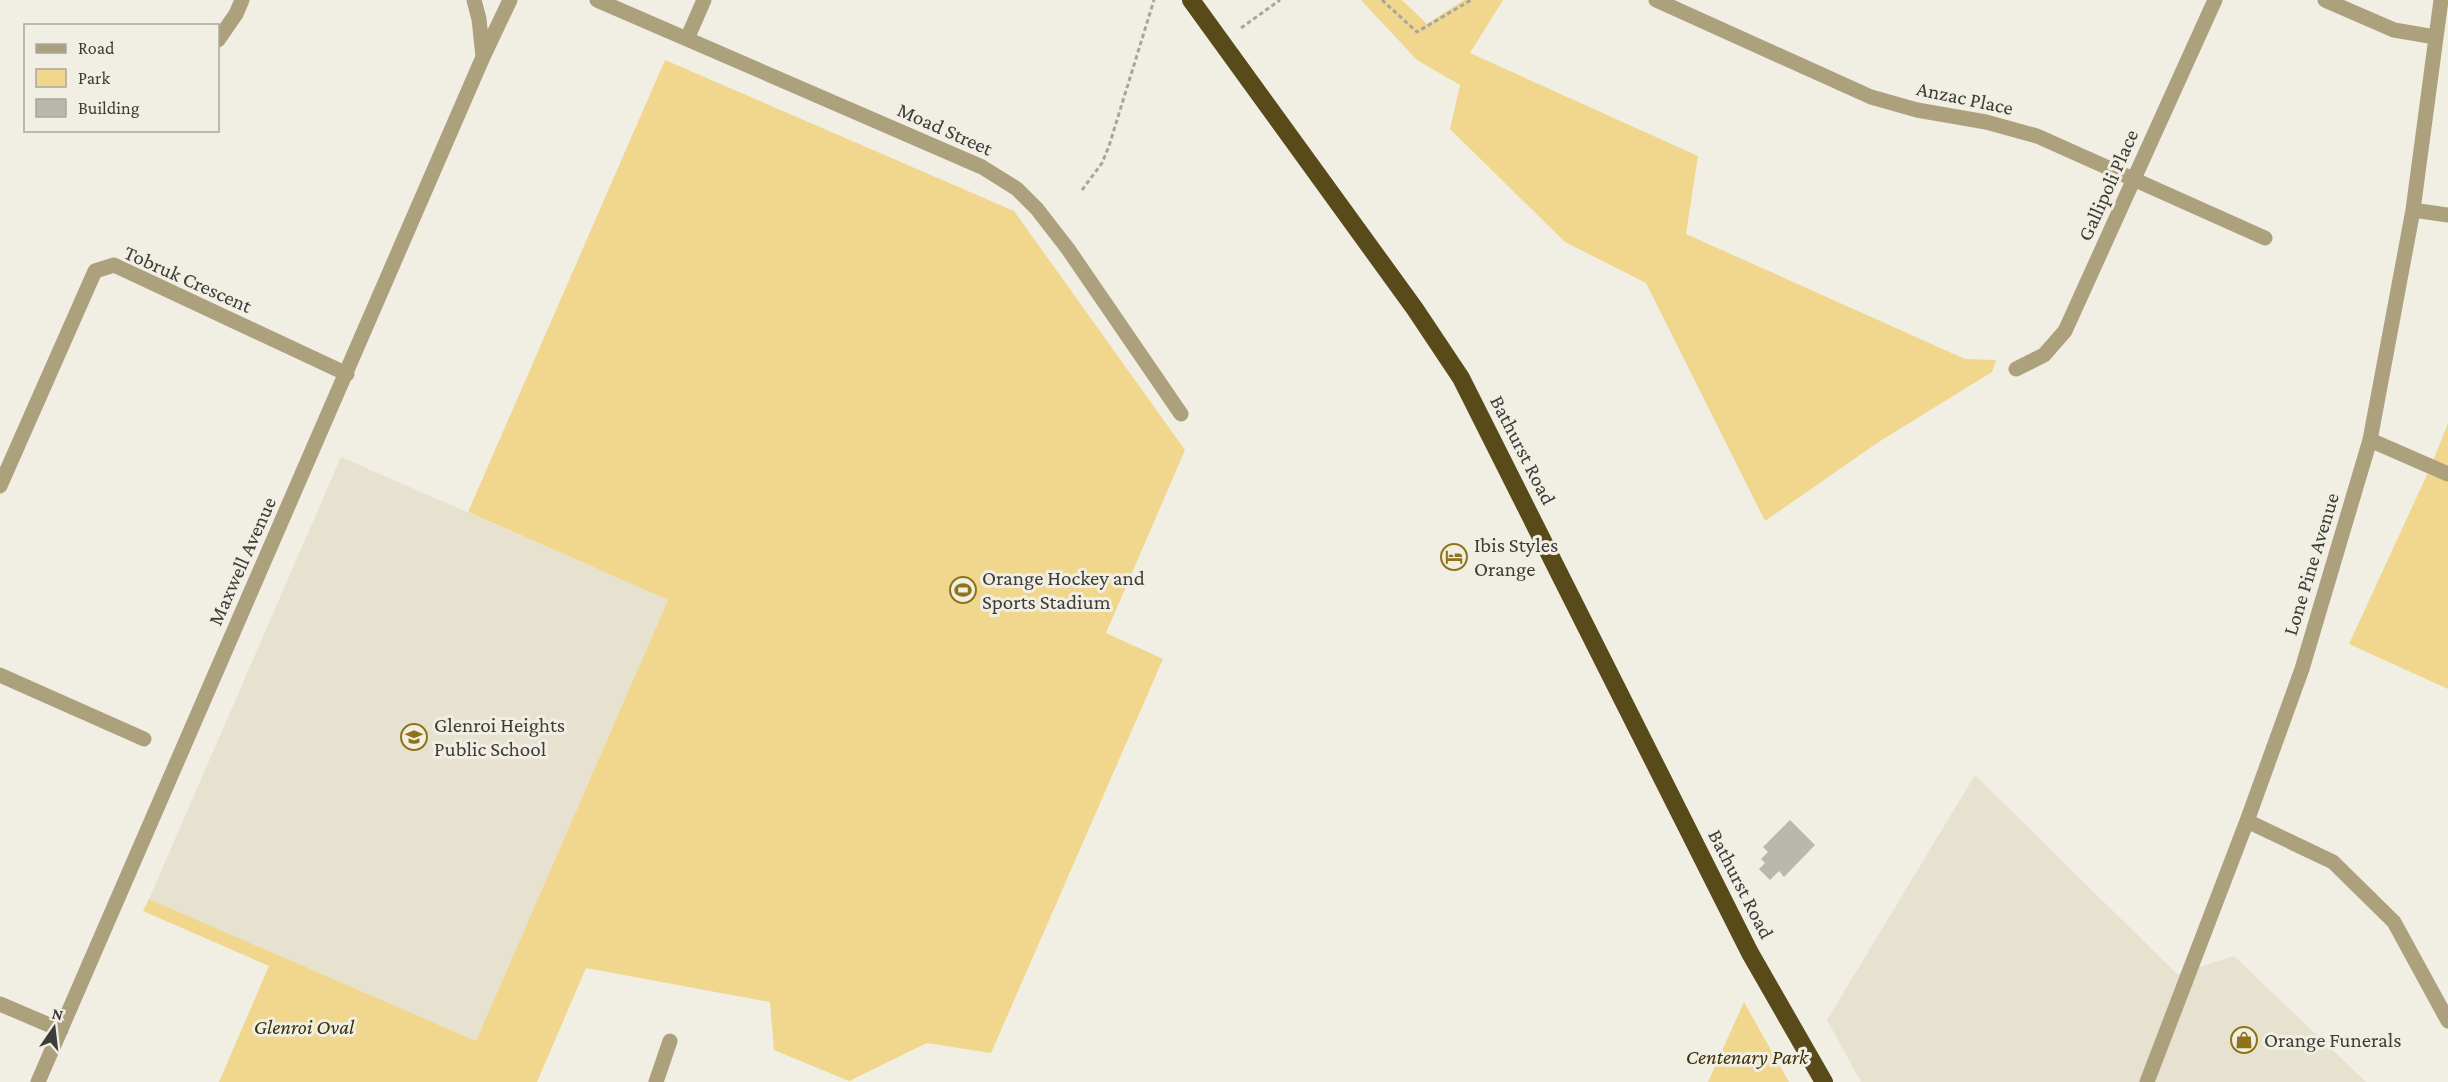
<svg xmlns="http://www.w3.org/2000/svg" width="2448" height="1082" font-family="'Crimson Pro',serif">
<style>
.built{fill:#e7e1d0}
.green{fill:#f0d78d}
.building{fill:#bab7ad}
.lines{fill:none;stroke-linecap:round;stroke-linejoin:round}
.path{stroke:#a8a59e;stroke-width:3;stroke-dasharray:4.5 3;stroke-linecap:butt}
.minor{stroke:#ada07d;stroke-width:15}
.highway{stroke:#594a1a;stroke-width:18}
.labels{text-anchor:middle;stroke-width:6;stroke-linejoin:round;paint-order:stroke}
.street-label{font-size:21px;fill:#3e3c38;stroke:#f1eee4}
.poi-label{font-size:21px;fill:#3e3c38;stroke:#f1eee4;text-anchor:start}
.park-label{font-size:21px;font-style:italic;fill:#3c3007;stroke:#f1eee4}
</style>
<rect width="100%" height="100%" fill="#f1eee4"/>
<path class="built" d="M341,457L668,600L476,1041L149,899Z
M1975,775L2177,974L2234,956L2366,1082H1861L1827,1020Z"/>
<path class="green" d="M1361,0H1402L1427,24L1464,0H1503L1470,53L1698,156L1686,234L1965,359L1996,360L1992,372L1880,441L1765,521L1646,283L1565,242L1450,129L1460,85L1417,60Z
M665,60L1014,211L1185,450L1106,633L1163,659L991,1053L927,1043L849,1081L774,1050L770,1002L586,968L537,1082H219L269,966L143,911L149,899L476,1041L668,600L468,512Z
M2448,423V689L2349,644L2431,466Z
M1744,1002L1789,1082H1708Z"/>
<path class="building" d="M1790,820L1815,845L1784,877L1779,871L1770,880L1759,869L1765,863L1761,859L1768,852L1763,847Z"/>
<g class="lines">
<path class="path" d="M1382,0L1417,32L1471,0
M1241,28L1280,0
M1082,190L1102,163L1109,146L1154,0"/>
<path class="minor" d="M597,0L982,167L1017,189L1037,209L1068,249L1181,414
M1656,0L1871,97L1917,110L1986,122L2037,136L2265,238
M2325,0L2394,30L2435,37
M687,39L704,0
M218,40L236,14L242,0
M483,57L510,0
M2413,210L2448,215
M2016,369L2044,355L2065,331L2215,0
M2370,440L2448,474
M0,486L95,271L114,265L347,374
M0,675L144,739
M2247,821L2333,862L2394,922L2448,1021
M0,1004L61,1030
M38,1082L483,57L479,19L474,0
M656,1082L670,1041
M2147,1082L2247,821L2302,669L2370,440L2413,210L2441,0"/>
<path class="highway" d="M1191,0L1415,309L1461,378L1750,953L1824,1082"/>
</g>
<defs>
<symbol id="hotel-ring" viewBox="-11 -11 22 22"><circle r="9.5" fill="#f1eee4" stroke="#8e7318" stroke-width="1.5"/><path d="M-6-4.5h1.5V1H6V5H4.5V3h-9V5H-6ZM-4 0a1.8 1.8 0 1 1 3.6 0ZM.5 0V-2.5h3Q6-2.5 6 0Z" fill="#8e7318"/></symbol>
<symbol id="stadium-ring" viewBox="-11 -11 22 22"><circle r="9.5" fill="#f1eee4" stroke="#8e7318" stroke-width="1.5"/><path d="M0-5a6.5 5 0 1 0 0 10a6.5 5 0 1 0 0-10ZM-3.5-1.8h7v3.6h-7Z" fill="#8e7318"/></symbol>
<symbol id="school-ring" viewBox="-11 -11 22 22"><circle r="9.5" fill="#f1eee4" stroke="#8e7318" stroke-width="1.5"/><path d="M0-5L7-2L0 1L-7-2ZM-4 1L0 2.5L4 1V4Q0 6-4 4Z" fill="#8e7318"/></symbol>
<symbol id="shop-ring" viewBox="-11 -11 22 22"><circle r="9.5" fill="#f1eee4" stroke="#8e7318" stroke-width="1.5"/><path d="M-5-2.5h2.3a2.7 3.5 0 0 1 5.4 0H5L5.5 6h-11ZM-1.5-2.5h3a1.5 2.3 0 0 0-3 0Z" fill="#8e7318"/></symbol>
</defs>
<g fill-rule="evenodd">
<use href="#hotel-ring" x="1439" y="542" width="30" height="30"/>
<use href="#stadium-ring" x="948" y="575" width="30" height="30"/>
<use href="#school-ring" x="399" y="722" width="30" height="30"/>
<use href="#shop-ring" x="2229" y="1025" width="30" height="30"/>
</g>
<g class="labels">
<g class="street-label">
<text transform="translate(1965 98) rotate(12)" y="7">Anzac Place</text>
<text transform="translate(945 129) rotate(24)" y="7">Moad Street</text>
<text transform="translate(2108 185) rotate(-66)" y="7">Gallipoli Place</text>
<text transform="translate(188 279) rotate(24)" y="7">Tobruk Crescent</text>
<text transform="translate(1523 450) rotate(63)" y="7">Bathurst Road</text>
<text transform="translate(242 561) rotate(-66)" y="7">Maxwell Avenue</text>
<text transform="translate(2311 564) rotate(-73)" y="7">Lone Pine Avenue</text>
<text transform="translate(1741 884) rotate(63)" y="7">Bathurst Road</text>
</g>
<g class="poi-label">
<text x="1474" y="552">Ibis Styles<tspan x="1474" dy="24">Orange</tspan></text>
<text x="982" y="585">Orange Hockey and<tspan x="982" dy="24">Sports Stadium</tspan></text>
<text x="434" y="732">Glenroi Heights<tspan x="434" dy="24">Public School</tspan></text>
<text x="2264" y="1047">Orange Funerals</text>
</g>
<g class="park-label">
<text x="304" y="1034">Glenroi Oval</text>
<text x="1747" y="1064">Centenary Park</text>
</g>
</g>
<rect x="24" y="24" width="195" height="108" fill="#f1eee4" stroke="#a9a79f" stroke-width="1.5"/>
<rect x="36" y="44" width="30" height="9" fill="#ada07d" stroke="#a9a79f" stroke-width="1.5"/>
<text x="78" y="54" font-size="18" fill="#3e3c38">Road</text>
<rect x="36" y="69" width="30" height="18" fill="#f0d78d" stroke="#a9a79f" stroke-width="1.5"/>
<text x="78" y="84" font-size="18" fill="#3e3c38">Park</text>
<rect x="36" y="99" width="30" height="18" fill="#bab7ad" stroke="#a9a79f" stroke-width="1.5"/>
<text x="78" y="114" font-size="18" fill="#3e3c38">Building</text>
<g transform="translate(54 1028) rotate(14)" stroke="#f1eee4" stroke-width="4.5" paint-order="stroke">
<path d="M0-4.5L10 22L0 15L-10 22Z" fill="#3e3c38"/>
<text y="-9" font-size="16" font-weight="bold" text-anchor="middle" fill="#3e3c38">N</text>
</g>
</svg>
